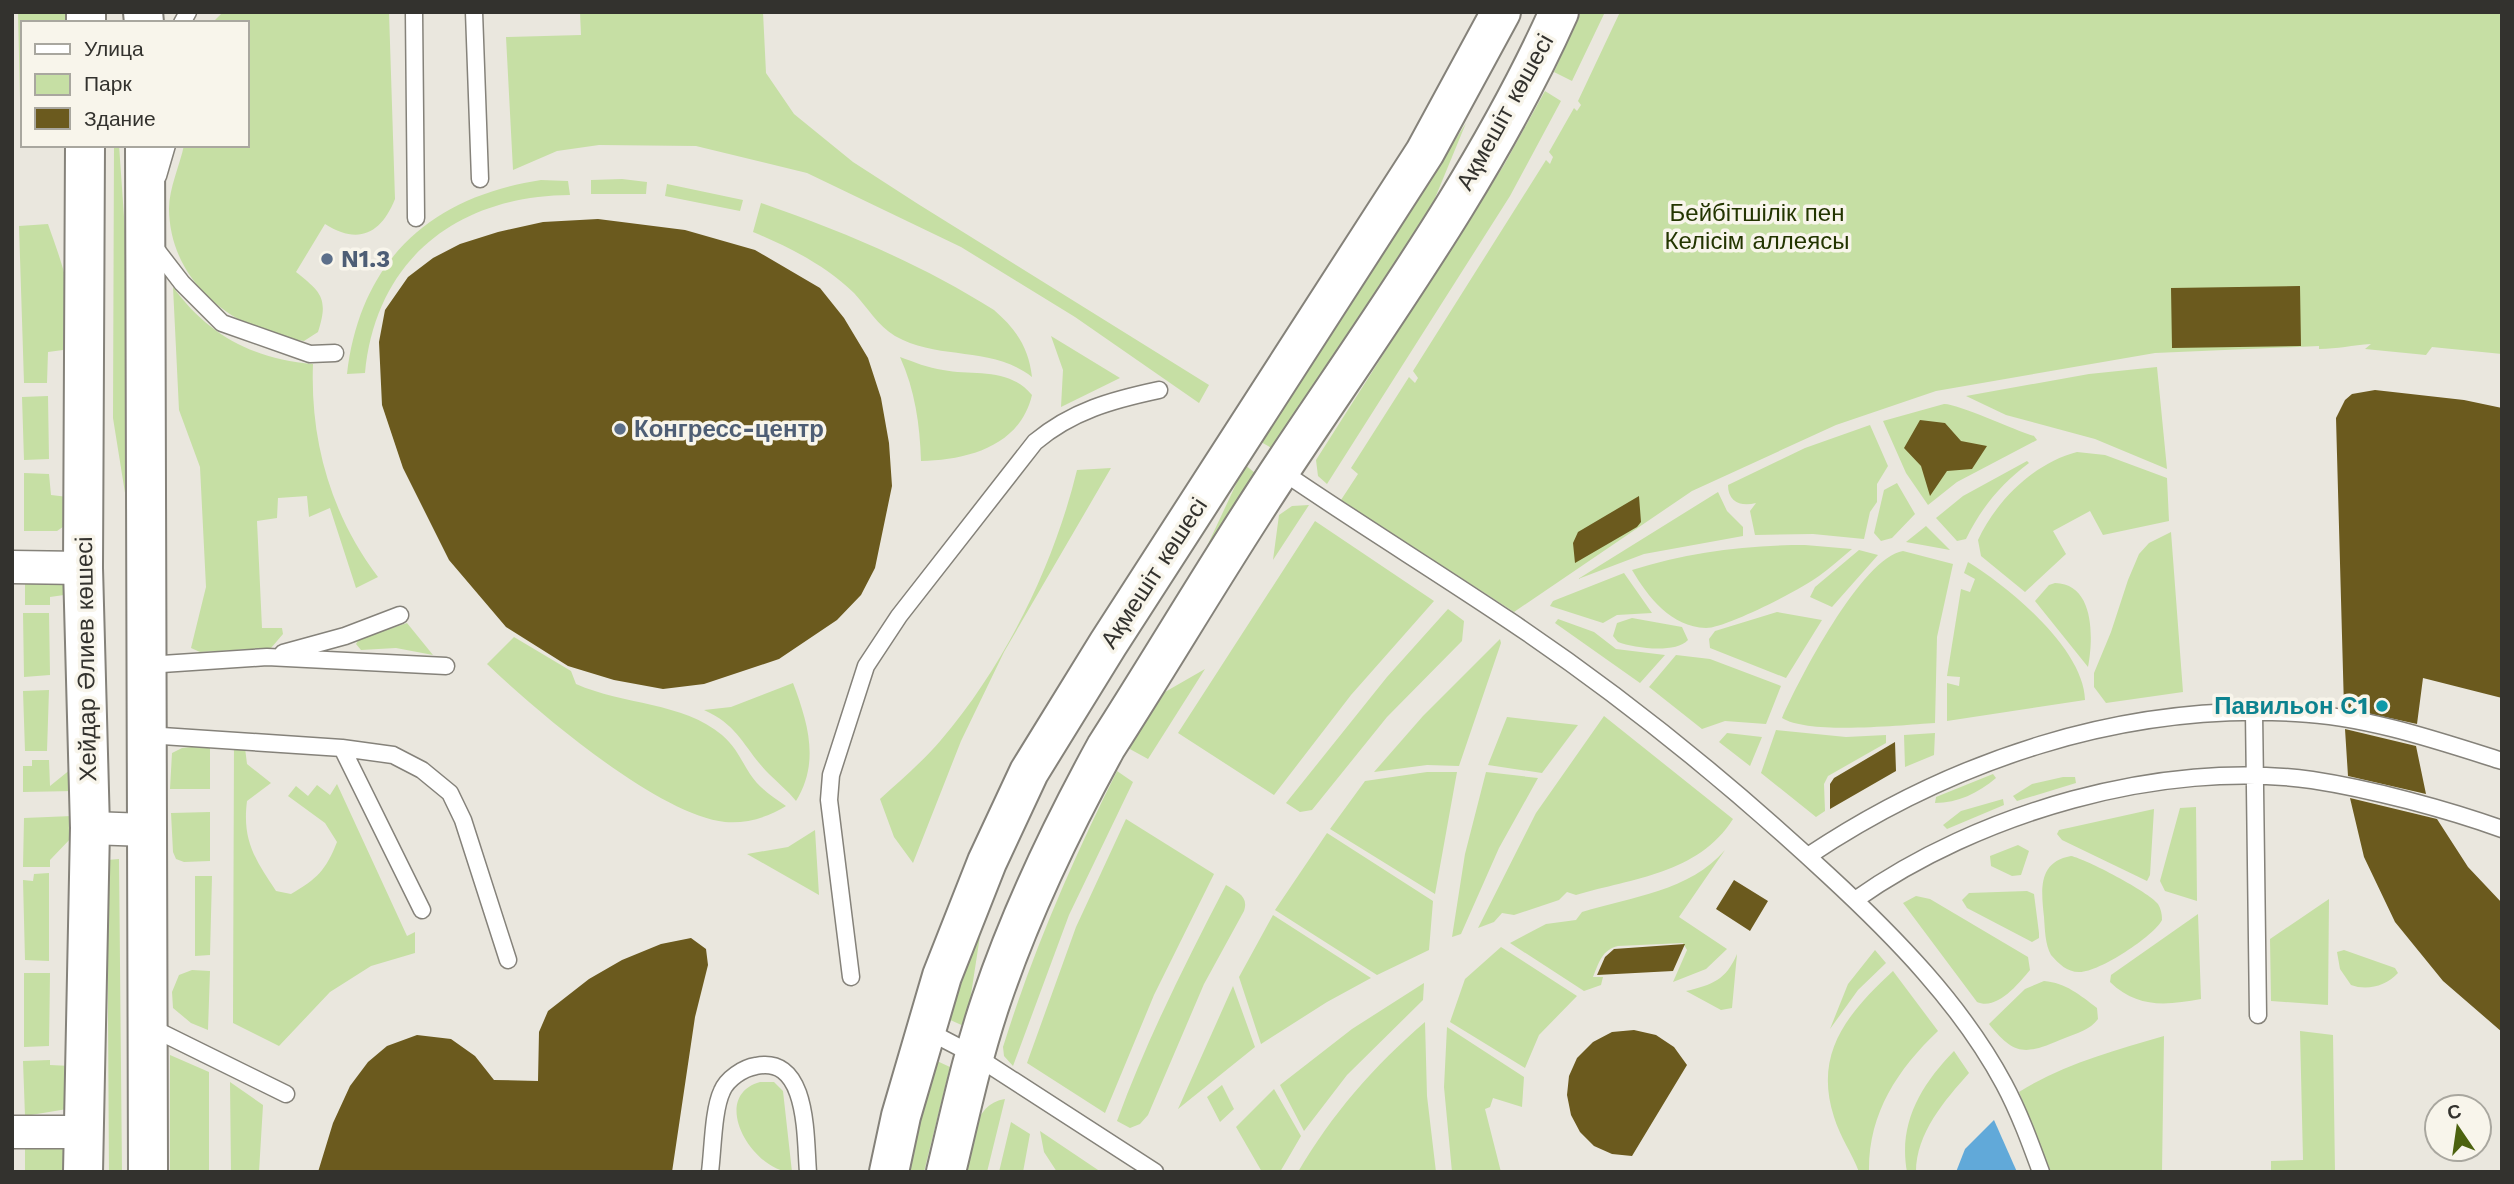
<svg xmlns="http://www.w3.org/2000/svg" width="2514" height="1184" font-family="'Work Sans',sans-serif">
<style>
.green{fill:#c6dfa4}
.water{fill:#61a9d9}
.building{fill:#6b5a1e}
.lines{fill:none;stroke-linecap:round;stroke-linejoin:round}
.service-casing{stroke:#85827a;stroke-width:19}
.minor-casing{stroke:#85827a;stroke-width:35}
.tertiary-casing{stroke:#85827a;stroke-width:42}
.service{stroke:#fff;stroke-width:16}
.minor{stroke:#fff;stroke-width:32}
.tertiary{stroke:#fff;stroke-width:38}
.service-dot{fill:#5c6f8a;stroke:#f8f5eb;stroke-width:2.5}
.culture-dot{fill:#0f9aa8;stroke:#f8f5eb;stroke-width:2.5}
.labels{text-anchor:middle;stroke-width:7;stroke-linejoin:round;paint-order:stroke}
.street-label{font-size:24px;fill:#33322e;stroke:#f8f5eb}
.park-label{font-size:24px;fill:#233500;stroke:#f8f5eb}
.service-label{font-size:24px;font-weight:bold;fill:#4e5e75;stroke:#f8f5eb;text-anchor:start}
.culture-label{font-size:24px;font-weight:bold;fill:#0d838f;stroke:#f8f5eb;text-anchor:end}
</style>
<rect width="100%" height="100%" fill="#eae7de"/>
<path class="green" d="M18,12H67V23H23L20,100Z
M223,12H389L395,199C381,234 358,245 325,224L296,272C321,292 329,298 318,332L304,341C236,332 170,284 169,209C169,188 180,165 184,145H247V23H212Z
M580,12H763L766,73L794,114L853,162L918,204L1209,385L1199,403L1075,317L961,247L807,173L696,146L599,145L557,151L513,170L506,37L581,35Z
M1581,12H1605L1572,81L1554,72Z
M1620,12H2502V354L2432,347L2426,355L2365,349L2371,344C2352,345 2338,349 2319,349V346L2155,353L1936,391L1836,425L1692,491L1514,612L1341,500L1358,474L1351,468L1409,377L1415,383L1418,378L1413,371L1546,160L1550,164L1553,157L1549,152L1574,108L1577,111L1581,105L1578,101Z
M1545,91L1561,101L1510,196L1327,484L1318,476L1316,460L1504,165Z
M1466,123L1426,220L1277,451L1261,442Z
M114,145H119L129,288L134,549L113,418Z
M622,179L647,182L646,194H591V180Z
M541,180L568,181L570,195C457,196 376,259 365,373L347,374C360,262 429,197 541,180Z
M667,184L743,200L740,211L665,196Z
M761,203C842,231 921,264 994,310C1016,329 1029,348 1032,377C991,345 939,361 895,336C878,326 867,307 854,293C825,265 789,247 753,232Z
M48,224C61,262 82,311 63,350L48,352L47,383H24L19,226Z
M173,287C208,335 253,359 313,364C310,441 331,515 378,577L356,588L330,508L309,517L307,496L278,498L277,518L257,521L262,628H282L283,634L271,648L200,652L191,648L206,587L200,467L179,410Z
M1051,336L1120,378L1061,407L1063,370Z
M900,357C914,362 928,368 943,370C974,376 1009,367 1032,395C1020,446 968,460 921,461C920,425 915,390 900,357Z
M2157,367L2167,469L2095,439L2006,415L1966,396L2089,374Z
M48,396L49,459L24,460L22,397Z
M1944,404C1956,403 2014,430 2034,436L2037,440L1957,482L1928,505L1906,473L1883,421Z
M1870,425L1888,466L1877,484V502L1870,512L1864,539L1813,534L1755,535L1750,511L1756,503C1741,507 1728,502 1728,485L1805,448Z
M2077,452L2105,455L2167,478L2169,521L2103,535L2090,511L2053,531L2066,554L2025,592L1981,556L1978,540C1996,501 2034,463 2077,452Z
M2027,461L2029,463C2001,484 1981,508 1966,539L1957,541L1936,518L1963,496Z
M1245,465L1259,476L1202,557Z
M1111,468L1004,652L961,741L913,863L894,837L880,799C901,780 923,761 941,740C1005,665 1054,565 1077,470Z
M24,473L49,474L51,495L68,497L70,522L57,531H24Z
M1897,483L1915,514L1892,538L1881,541L1874,533L1884,490Z
M1718,492L1727,511L1743,527V536L1644,554L1578,579Z
M1309,505L1273,560L1279,515L1292,506Z
M1315,521L1434,601L1351,695L1274,795L1178,733Z
M1926,526L1950,550L1906,542Z
M2171,532L2183,692L2106,703L2094,687V673L2111,632L2128,580L2139,554L2149,543Z
M1805,545L1852,549C1841,558 1830,568 1819,576C1802,589 1726,628 1706,628C1671,627 1648,597 1632,570C1688,552 1746,545 1805,545Z
M1859,550L1878,555L1832,607L1810,597L1815,587Z
M1903,551L1953,564L1937,637L1935,723C1901,725 1809,735 1782,718C1798,681 1862,557 1903,551Z
M1968,562C2009,587 2084,649 2085,700L1947,721V683L1959,686L1960,677L1947,676L1961,589L1970,592L1975,579L1964,573Z
M25,567L74,570L64,595L50,597V605H25Z
M1624,573L1652,613L1617,615L1603,623L1550,606L1553,601Z
M2055,583C2096,584 2093,641 2088,667L2035,601L2049,585Z
M1448,609L1464,621L1462,641L1387,717L1312,810L1300,812L1286,803L1387,677Z
M1777,612L1822,620L1786,678L1710,648L1709,639L1715,631Z
M23,613H49L50,675L24,677Z
M1632,618L1682,627L1688,640C1675,654 1634,648 1618,642L1613,636L1617,623Z
M1558,619L1594,632L1616,649L1665,655L1640,683L1555,623Z
M407,623L433,655L396,648L361,650L356,644L359,639Z
M514,637L571,671L576,684C623,705 683,702 722,735C736,747 741,760 750,774C759,788 773,797 786,806C769,817 746,824 725,822C658,815 536,711 487,664Z
M1500,639L1501,643L1459,766L1427,765L1374,772L1423,716Z
M1676,655L1710,659L1781,686L1766,724L1725,721L1702,729L1649,687Z
M1205,669L1148,759L1128,748L1165,692Z
M793,683C808,723 820,762 796,801C788,791 778,783 769,774C744,749 740,726 704,710L731,707Z
M49,690L47,751H25L23,691Z
M1604,716L1733,819C1698,874 1633,878 1576,895L1567,892L1559,900L1514,915L1502,913L1494,922L1478,928L1536,813Z
M1507,717L1578,725L1542,773L1488,765Z
M1776,730L1846,737L1886,735V743L1828,776L1824,784L1825,811L1816,817L1761,773Z
M1727,733L1762,737L1750,766L1719,742Z
M1935,733L1934,755L1905,767L1904,735Z
M234,742L245,748L247,764L271,783L247,801C242,841 255,859 276,891L291,894C317,879 326,870 337,842L325,823L288,796L296,786L308,796L317,785L330,795L337,784L407,936L415,932V953L371,966L330,992L279,1046L233,1023Z
M210,745V789H170L172,753L182,748Z
M32,760H49L50,786L71,769L74,791L23,792V766H32Z
M1117,771L1133,782L1069,915L1013,1066L1004,1056L1003,1047C1033,951 1072,861 1117,771Z
M1427,772H1457L1435,894L1330,829L1365,781Z
M1486,772L1538,778L1499,848L1461,934L1452,937L1465,854Z
M1993,774L1996,778C1978,793 1958,803 1935,803L1936,797Z
M2063,777H2075L2076,783L2017,801L2013,796L2032,784Z
M2003,799L2004,805L1947,829L1943,825L1961,811Z
M2196,807L2197,901L2165,891L2160,881L2180,808Z
M2154,809L2150,875L2147,881L2062,840L2057,834L2059,830Z
M210,812V861L184,862L176,859L173,852L171,813Z
M72,816L73,836L50,860V867H23L24,818Z
M1126,819L1214,874L1154,995L1105,1113L1027,1063L1076,927Z
M815,830L819,895L747,854L788,847Z
M1327,833L1433,901L1429,950L1377,975L1275,910Z
M2018,845L2029,851L2021,875L2012,876L1991,866L1990,856Z
M1725,850L1679,917L1727,949L1706,969L1673,982L1687,950L1683,943L1618,946C1602,950 1599,962 1593,977H1603L1601,985L1584,991L1510,943L1546,924L1576,920L1582,912C1631,897 1690,891 1725,850Z
M2071,856C2086,859 2149,892 2158,904C2161,909 2162,914 2162,920C2154,936 2098,973 2079,972C2067,972 2059,964 2051,955C2045,944 2045,930 2044,917C2041,889 2038,862 2071,856Z
M119,859L122,1172H109L107,860Z
M49,873V961L25,960L23,880L33,881L34,874Z
M195,876H212L210,955L195,956Z
M1226,885C1237,892 1249,896 1244,911L1204,984L1148,1115L1140,1124L1130,1128L1117,1121C1147,1039 1186,962 1226,885Z
M2027,891L2034,894L2039,933V938L2032,942L1967,908L1962,900L1969,893Z
M1916,896L1930,899L2028,957L2030,970C2019,983 1997,1011 1977,1002L1903,903Z
M2329,899L2328,1005L2271,1001L2270,939Z
M2198,914L2201,999C2167,1005 2138,1009 2110,982L2111,975Z
M1273,915L1371,978L1327,1002L1261,1044L1239,977Z
M982,923L966,1027L948,1019Z
M1501,947L1577,996L1539,1035L1525,1068L1450,1022L1465,979Z
M1875,950L1886,963L1858,990L1830,1029L1848,984Z
M2344,950L2395,968L2398,973C2386,986 2367,991 2351,985L2340,969L2337,952Z
M1737,954L1732,1008L1721,1010L1686,991C1712,985 1726,980 1737,954Z
M192,970L210,971L208,1030L191,1023L173,1008L172,992L179,975Z
M1893,971L1938,1031C1897,1070 1868,1114 1869,1172H1859C1852,1153 1840,1137 1834,1117C1813,1052 1849,1012 1893,971Z
M24,973H50L49,1046L24,1047Z
M2044,981C2066,983 2080,995 2097,1008L2098,1019C2090,1030 2077,1033 2065,1038C2027,1054 2016,1058 1989,1024L2025,989Z
M1424,983L1423,1000L1347,1075L1304,1131L1280,1085L1352,1029Z
M1233,986L1255,1047L1178,1109Z
M1425,1022L1427,1096L1436,1172H1298C1332,1114 1374,1066 1425,1022Z
M1447,1027L1524,1077L1522,1107L1493,1098L1490,1107L1485,1109L1501,1172H1452L1444,1087Z
M2300,1031L2333,1035L2335,1172H2271V1161L2303,1160Z
M2164,1036L2162,1172H2051L2019,1092C2064,1064 2113,1051 2164,1036Z
M1954,1051L1969,1073C1945,1100 1916,1133 1916,1172H1907C1898,1123 1921,1085 1954,1051Z
M170,1055L209,1072V1172H170Z
M50,1060V1065L71,1066L67,1109L25,1116L23,1061Z
M937,1061L950,1067L924,1172H907Z
M230,1082L263,1105L259,1172H231Z
M760,1082H774L783,1091L792,1172C753,1172 708,1097 760,1082Z
M1222,1085L1234,1109L1220,1122L1207,1097Z
M1274,1089L1301,1136L1280,1172H1262L1236,1127Z
M1005,1099L987,1172H964C971,1146 972,1104 1005,1099Z
M1011,1122L1030,1134L1023,1172H999Z
M1040,1131L1101,1172H1057L1044,1152Z
M25,1146L64,1148L71,1155L73,1172H25Z"/>
<path class="water" d="M1994,1120L2017,1172H1956L1965,1149Z"/>
<path class="building" d="M598,219L685,230L755,250L820,288L844,318L868,358L881,398L889,443L892,486L875,568L861,595L837,620L779,659L704,684L663,689L614,680L568,666L506,627L449,560L403,468L382,405L379,342L385,310L408,277L433,258L460,244L498,232L543,222Z
M2300,286L2301,346L2172,348L2171,288Z
M2375,390L2464,400L2502,408V698L2423,678L2417,724L2344,708L2336,418L2345,400L2352,394Z
M1920,420L1945,423L1961,441L1987,446L1972,469L1947,471L1930,496L1921,466L1904,448Z
M1639,496L1641,522L1637,527L1575,563L1573,543L1578,532Z
M2345,729L2416,746L2426,794L2348,776Z
M1895,742L1896,771L1830,809V784L1834,778Z
M2350,798L2437,819L2468,867L2502,903V1032L2443,981L2395,922L2364,857Z
M1734,880L1768,901L1750,931L1716,909Z
M691,938L706,949L708,965L695,1017L672,1172H318L333,1123L350,1086L368,1062L387,1046L417,1035L451,1039L475,1056L494,1080L538,1081L539,1032L548,1011L589,979L622,960L661,944Z
M1685,944L1673,971L1597,975L1605,957L1614,949Z
M1634,1030L1656,1035L1674,1047L1687,1065L1632,1156L1612,1154L1594,1146L1580,1132L1571,1115L1567,1095L1569,1076L1577,1058L1593,1042L1612,1032Z"/>
<g class="lines">
<defs>
<path id="service" d="M414,12L416,218
M474,12L480,179
M182,23L188,12
M158,176L167,145
M152,244L182,283L222,323L310,354L335,353
M1280,470C1356,522 1434,570 1510,621C1622,696 1729,783 1828,875C1894,936 1961,1004 2004,1084C2019,1112 2030,1142 2041,1172
M283,653L345,636L400,615
M147,665L267,657L446,666
M2254,712L2258,1015
M147,735L342,748L393,755L422,770L450,793L463,820L508,960
M342,748L422,910
M1808,856C1952,760 2122,703 2296,713C2365,716 2436,740 2502,761
M1855,900C1978,813 2161,759 2312,780C2371,789 2446,809 2502,829
M851,977L829,800L831,775L866,666L899,616L1035,442C1072,411 1112,400 1159,390
M150,1027L286,1094
M926,1030L974,1055L1155,1172
M710,1172C713,1149 713,1110 722,1091C727,1079 743,1068 756,1066C809,1055 805,1138 808,1172"/>
<path id="minor" d="M12,567L83,568
M90,828L147,830
M12,1132H83"/>
<path id="tertiary" d="M143,12L144,23
M86,23V12
M145,145L148,1172
M83,1172L90,828L83,568L85,145
M889,1172L901,1116L942,976L987,862L1029,772L1108,644L1425,152L1501,12
M946,1172C960,1114 972,1057 991,1001C1021,912 1061,829 1106,747C1167,652 1224,554 1287,460C1383,316 1488,171 1559,12"/>
</defs>
<use href="#service" class="service-casing"/>
<use href="#minor" class="minor-casing"/>
<use href="#tertiary" class="tertiary-casing"/>
<use href="#service" class="service"/>
<use href="#minor" class="minor"/>
<use href="#tertiary" class="tertiary"/>
</g>
<g class="service-dot">
<circle cx="327" cy="259" r="7"/>
<circle cx="620" cy="429" r="7"/>
</g>
<circle class="culture-dot" cx="2382" cy="706" r="7"/>
<g class="labels">
<g class="street-label">
<text transform="translate(1505 112) rotate(-61)" y="8">Ақмешіт көшесі</text>
<text transform="translate(1154 573) rotate(-57)" y="8">Ақмешіт көшесі</text>
<text transform="translate(86 659) rotate(-91)" y="8">Хейдар Әлиев көшесі</text>
</g>
<g class="park-label">
<text x="1757" y="221">Бейбітшілік пен<tspan x="1757" dy="28">Келісім аллеясы</tspan></text>
</g>
<g class="service-label">
<text x="341" y="267">N1.3</text>
<text x="634" y="437">Конгресс-центр</text>
</g>
<g class="culture-label">
<text x="2368" y="714">Павильон С1</text>
</g>
</g>
<rect width="2514" height="1184" fill="none" stroke="#33322e" stroke-width="28"/>
<rect x="21" y="21" width="228" height="126" fill="#f8f5eb" stroke="#a9a79f" stroke-width="2"/>
<rect x="35" y="44" width="35" height="10" fill="#ffffff" stroke="#a9a79f" stroke-width="2"/>
<text x="84" y="56" font-size="21" fill="#33322e">Улица</text>
<rect x="35" y="74" width="35" height="21" fill="#c6dfa4" stroke="#a9a79f" stroke-width="2"/>
<text x="84" y="91" font-size="21" fill="#33322e">Парк</text>
<rect x="35" y="108" width="35" height="21" fill="#6b5a1e" stroke="#a9a79f" stroke-width="2"/>
<text x="84" y="126" font-size="21" fill="#33322e">Здание</text>
<g transform="translate(2458 1128) rotate(347)"><circle r="33" fill="#f8f5eb" stroke="#a9a79f" stroke-width="2"/>
<path d="M0-5L12 26L0 18L-12 26Z" fill="#4c620f"/>
<text y="-10" font-size="19" font-weight="bold" text-anchor="middle" fill="#33322e">С</text>
</g>
</svg>
